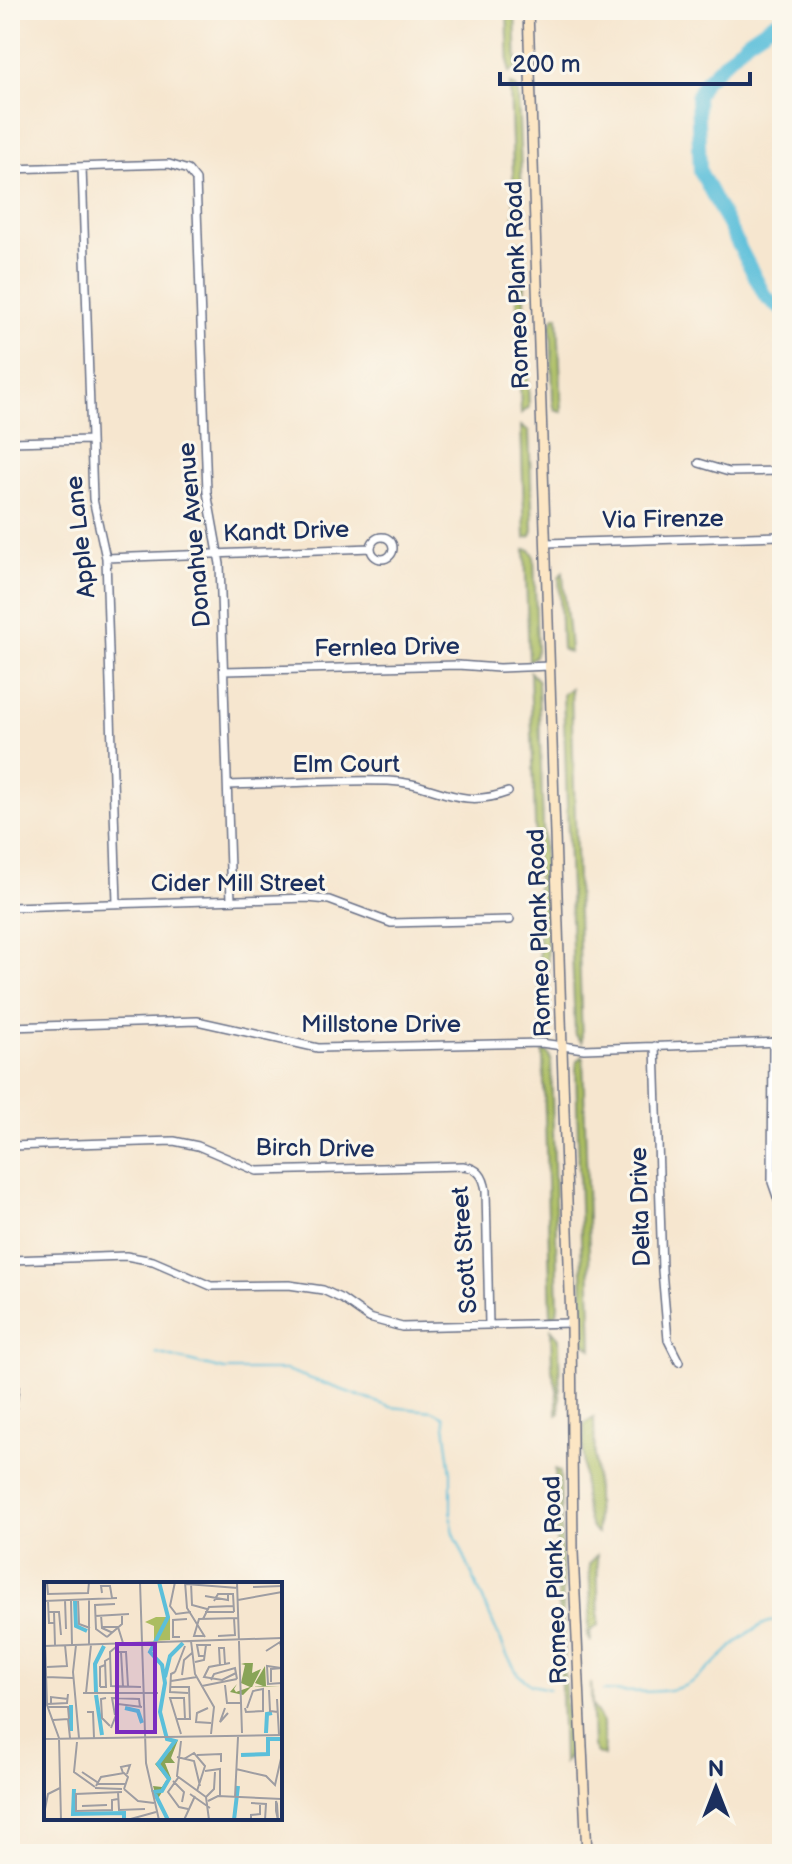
<svg xmlns="http://www.w3.org/2000/svg" width="792" height="1864" font-family="'Balsamiq Sans',sans-serif">
<style>
.green{fill:#abbd61;stroke:#637660;stroke-width:2}
.lines{fill:none;stroke-linecap:round;stroke-linejoin:round}
.stream{stroke:#5bbfda;stroke-width:2}
.river{stroke:#5bbfda;stroke-width:14}
.street-casing{stroke:#686f86;stroke-width:10}
.secondary-casing{stroke:#686f86;stroke-width:12}
.street{stroke:#fff;stroke-width:7}
.secondary{stroke:#fce6c4;stroke-width:9}
.labels{text-anchor:middle;stroke-width:6;stroke-linejoin:round;paint-order:stroke}
.street-label{font-size:24px;fill:#1b2f5e;stroke:#fbf7ec}
.inset-river{fill:none;stroke:#5bbfda;stroke-width:4}
.inset-road{fill:none;stroke:#9e9da2;stroke-width:2}
.view{fill:#7b2cbf;fill-opacity:0.15;stroke:#7b2cbf;stroke-width:4}
.inset-edge{fill:none;stroke:#1b2f5e;stroke-width:4}
</style>
<rect width="100%" height="100%" fill="#fbf7ec"/>
<filter id="ink" filterUnits="userSpaceOnUse"><feTurbulence type="fractalNoise" baseFrequency=".0125" numOctaves="2"/><feDisplacementMap in="SourceGraphic" scale="16" xChannelSelector="R" yChannelSelector="G"/><feConvolveMatrix kernelMatrix="1 2 1 2 8 2 1 2 1" color-interpolation-filters="sRGB"/></filter>
<filter id="wash" filterUnits="userSpaceOnUse"><feTurbulence type="fractalNoise" baseFrequency=".006" numOctaves="4" result="noise"/><feDisplacementMap in="SourceGraphic" scale="32" xChannelSelector="R" yChannelSelector="G"/><feGaussianBlur stdDeviation="1.8" result="paint"/><feColorMatrix in="noise" values="0 0 0 0 0 0 0 0 0 0 0 0 0 0 0 0 0 1.4 0 .05"/><feComposite in="paint" operator="in"/></filter>
<g filter="url(#wash)">
<rect width="100%" height="100%" fill="#f6e6cf"/>
<path class="green" d="M507,10H515L517,67L509,73Z
M510,84L516,87L518,92L523,222L521,228L515,231Z
M515,242L521,243L523,249L529,407L521,414Z
M555,316H558L562,412L555,409L553,403L551,324Z
M521,426L529,432L533,530L531,536L525,538Z
M525,549L530,550L534,555L537,649L535,656L529,661Z
M563,572C564,599 569,625 570,653L562,649L559,577Z
M530,672L538,681L550,1026L542,1035Z
M571,688L582,1042L575,1034L563,694Z
M543,1050L549,1054L551,1060L558,1306L557,1313L551,1317Z
M583,1056L592,1349L584,1342L576,1069L577,1061Z
M551,1329L559,1338L560,1413L557,1415V1389L552,1369Z
M594,1418L597,1534C578,1521 584,1447 584,1424Z
M555,1470L560,1472L564,1670L569,1750L568,1758L563,1763Z
M597,1555L599,1625L590,1631L591,1642L587,1636L591,1604L589,1564Z
M591,1683L592,1705L603,1723L604,1756L597,1753L593,1747Z"/>
<g class="lines">
<path class="stream" d="M156,1353L224,1370H286L390,1407L433,1411L444,1417L451,1473V1518L454,1533L507,1655L518,1674L531,1685L549,1689
M603,1691C628,1691 661,1695 684,1686C716,1672 745,1620 782,1620"/>
<path class="river" d="M782,24L775,22L748,40L704,82L697,96L700,171L765,296L782,310"/>
</g>
</g>
<g filter="url(#ink)">
<g class="lines">
<defs>
<path id="street" d="M82,167L93,499L106,558L117,903
M10,169L169,164L188,170L196,180L207,492L220,564L231,900
M10,442L91,440
M699,463L729,472L782,471
M371 548a11 11 0 1 1 22 0a11 11 0 1 1-22 0Z
M546,543L782,536
M106,558L371,548
M224,671L458,665L499,668L550,666
M228,785C281,784 335,779 388,781C435,782 456,811 508,792
M10,907L307,898L329,900L391,923L510,920
M10,1027L197,1021L318,1048L541,1043L584,1049L782,1042
M773,1042L772,1182L782,1211
M655,1046L662,1270L668,1340L679,1362
M10,1146L174,1141L198,1146L257,1171L463,1166C478,1168 484,1176 486,1191L489,1325
M10,1237L15,1386L10,1425
M11,1260L126,1256L153,1261L211,1286L289,1285L323,1290L342,1299L369,1318L402,1327L571,1323"/>
<path id="secondary" d="M528,10L571,1323L573,1552L587,1854"/>
</defs>
<use href="#street" class="street-casing"/>
<use href="#secondary" class="secondary-casing"/>
<use href="#street" class="street"/>
<use href="#secondary" class="secondary"/>
</g>
</g>
<g class="labels">
<g class="street-label">
<text transform="translate(517 285) rotate(-92)" y="8">Romeo Plank Road</text>
<text transform="translate(663 519) rotate(-1)" y="8">Via Firenze</text>
<text transform="translate(286 531) rotate(-2)" y="8">Kandt Drive</text>
<text transform="translate(194 535) rotate(-95)" y="8">Donahue Avenue</text>
<text transform="translate(80 537) rotate(-96)" y="8">Apple Lane</text>
<text transform="translate(387 647) rotate(-1)" y="8">Fernlea Drive</text>
<text x="346" y="772">Elm Court</text>
<text x="238" y="891">Cider Mill Street</text>
<text transform="translate(539 933) rotate(-92)" y="8">Romeo Plank Road</text>
<text x="381" y="1032">Millstone Drive</text>
<text transform="translate(315 1148) rotate(1)" y="8">Birch Drive</text>
<text transform="translate(640 1207) rotate(-92)" y="8">Delta Drive</text>
<text transform="translate(464 1250) rotate(-94)" y="8">Scott Street</text>
<text transform="translate(555 1580) rotate(-92)" y="8">Romeo Plank Road</text>
</g>
</g>
<g transform="translate(44 1582)">
<rect width="238" height="238" fill="#f6e6cf"/>
<path d="M112,35H126V58L110,59V44L101,40Z" fill="#abbd61"/>
<path d="M201,81H209L208,91L217,87L208,105L219,104L211,101L221,84L222,104H236L207,105L199,113L186,110L193,102L190,107L192,110L206,105L197,101L201,83L197,82ZM123,158H134L127,176L131,181H121L127,196L113,218L109,204L118,205L123,197L111,182L127,168L130,160Z" fill="#88a457"/>
<path class="inset-river" d="M115,0L124,35L106,70L118,83L121,101L116,130L123,157L131,159L114,182L125,197L118,209L110,210L124,238M31,19L32,44L43,49M121,95L126,74L139,61M52,110L51,82L60,64M52,113L58,153M27,123V149M81,126L94,129L98,141M222,151L223,132L228,131M197,173L224,172V157H237M30,207L29,232L80,231V238M190,238L194,204"/>
<path class="inset-road" d="M3,0L4,12L44,11L45,0M96,0L102,181L115,238M131,0L126,24L132,32L147,30M141,0L143,26L161,55M193,0L198,151M147,1L148,23L163,27M142,2L194,6M209,5L238,4M58,11L57,4H66L68,16M161,14L184,18V13M34,17L35,42L46,46M45,17V62M21,18L22,47M27,18L28,63M194,18L238,10M0,19L73,16M4,19L5,41H10M170,19L174,12H189L190,30M0,30L3,123L15,156M4,30H15L17,53M10,30L11,63M161,30H190M57,33L58,46L69,51M51,34L85,32M159,37L165,25L189,24M57,45H74L79,61M161,54H150L155,37L195,36M174,54L191,53L190,36M63,55L52,47L51,23L71,22M63,55L78,42V34M136,55H129V38L143,37M147,59L151,92L170,125L167,152M32,63L29,90L35,156M0,64L238,56M72,65L66,70L67,104L97,105M222,69L236,60L238,69M72,70H82L84,104M77,70L79,105M160,74H155L153,63H167M151,80L160,78L162,63M186,81L165,85L160,95L178,98L192,91M176,84L175,66H180L181,82M3,85L23,84L21,63M237,86L223,84L224,102L238,101M131,90L127,92L126,110L144,111M131,90L141,64M138,93L140,78L148,71M2,95L29,96M167,98L170,92L191,86L193,97M127,99L153,95M227,100V87L238,86M181,103L183,121H197M158,104L193,97M56,105H62L61,79L66,76M56,105V85L61,83M127,105H145L146,137H132M225,108L226,129L234,130M39,111H114M42,111L47,63M62,116L57,117L58,136L66,144M233,117L235,153M3,122L23,121L24,112M7,122V115L24,117M74,122L98,125M4,125H24L25,137M164,126L153,131L152,140L167,141M181,126L176,140L184,131M201,126L202,130L219,129V107L209,109L203,126M43,130H49L50,156M71,133L68,116L95,117L96,125M9,138L24,137L26,156M67,146L74,128L72,61M137,152L126,116H140L141,137M15,156L17,238M0,157L238,153M137,159L133,194L162,215L165,238M33,160L30,190L51,205M153,173L177,172V180M133,175L150,179L156,204M140,177L150,171L161,184L153,209M192,187L222,194L231,203L238,172M161,189L176,187V214M38,190L56,202H81M79,191L77,185L86,183L83,192M134,196L124,210L135,225L144,227M129,199L140,210L138,220M52,204L57,195L80,191L84,195L80,207M51,206L78,207M80,207L94,219L110,221M74,210L75,228L101,227M146,212L166,226M162,215L170,207L171,190M191,215L194,155M74,217L68,218V228L32,229V212L78,210M164,219L174,214L238,217M232,219L233,222L234,238L232,229ZM207,221L222,222L221,238M38,224L63,223M0,232L4,212L16,206M83,238L112,230M140,238L151,214M207,238V233L216,232V221"/>
<path class="view" d="M73,62H111V150H73Z"/>
<rect width="238" height="238" class="inset-edge"/>
</g>
<rect width="792" height="1864" fill="none" stroke="#fbf7ec" stroke-width="40"/>
<g transform="translate(716 1788)" stroke="#fbf7ec" stroke-width="6" paint-order="stroke">
<path d="M0-6L14 30L0 20L-14 30Z" fill="#1b2f5e"/>
<text y="-12" font-size="22" font-weight="bold" text-anchor="middle" fill="#1b2f5e">N</text>
</g>
<path d="M500 72v12h250v-12" fill="none" stroke="#1b2f5e" stroke-width="4"/>
<text x="512" y="72" font-size="24" fill="#1b2f5e" stroke="#fbf7ec" stroke-width="6" paint-order="stroke">200 m</text>
</svg>
